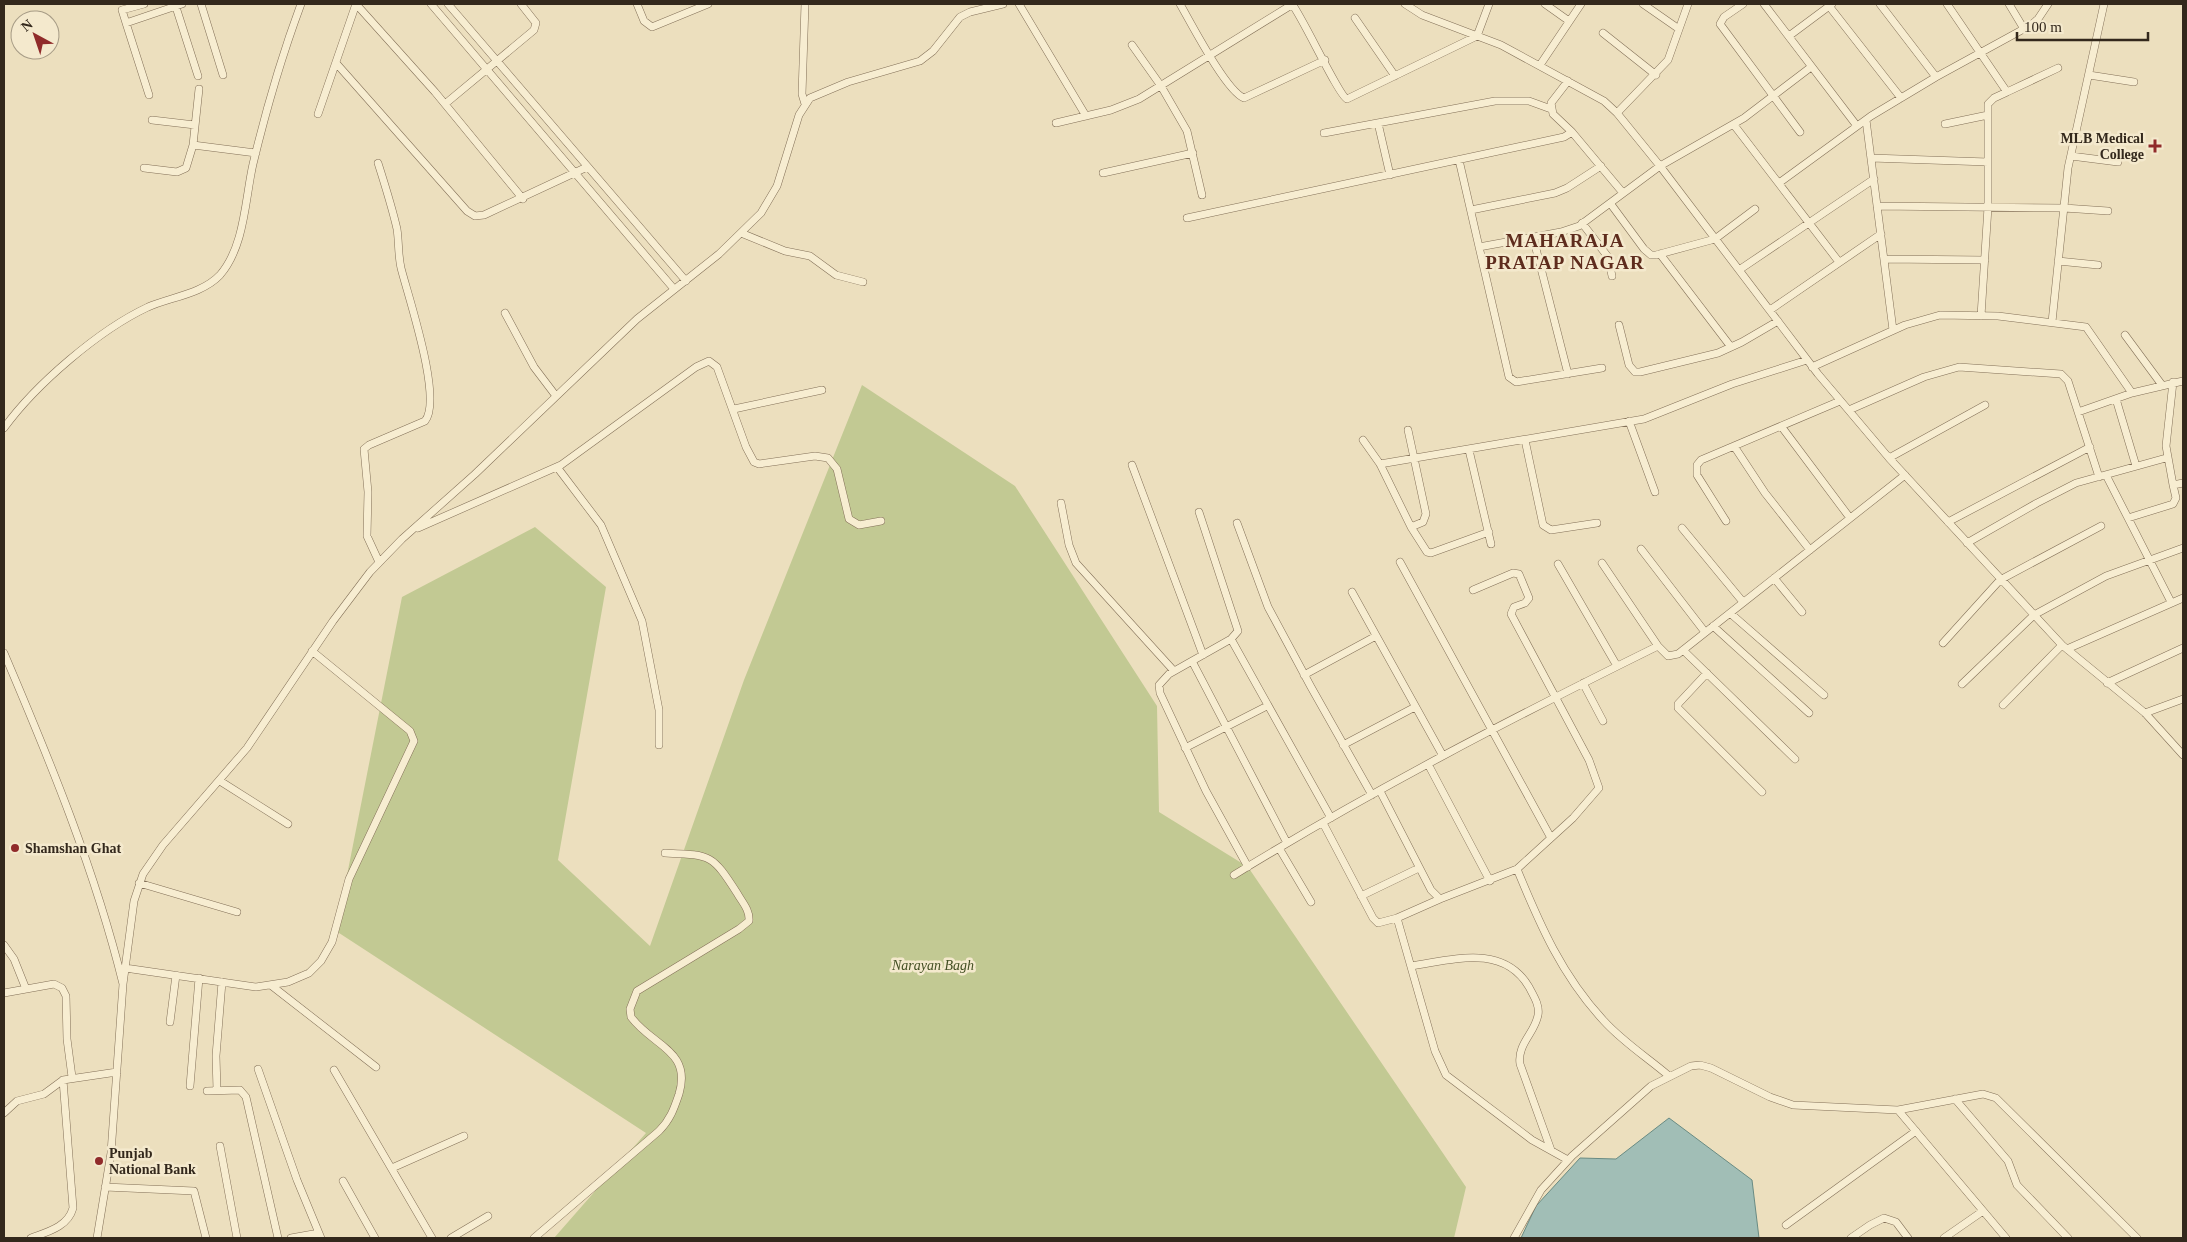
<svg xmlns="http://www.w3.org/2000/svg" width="2187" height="1242" font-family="Georgia,serif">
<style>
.green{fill:#c2c993}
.water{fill:#a1beb6;stroke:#698b83}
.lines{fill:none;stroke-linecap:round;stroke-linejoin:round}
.street-casing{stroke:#837058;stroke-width:8}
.street{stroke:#f7edd1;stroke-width:7}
.poi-dot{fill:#902b2a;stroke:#f4e9cd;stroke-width:2}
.labels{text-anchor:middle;stroke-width:5;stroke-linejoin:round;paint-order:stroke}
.poi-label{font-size:14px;font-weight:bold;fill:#33281c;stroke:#f4e9cd;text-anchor:start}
.park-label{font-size:14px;font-style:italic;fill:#434f23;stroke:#f4e9cd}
.district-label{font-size:19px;font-weight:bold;letter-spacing:1px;fill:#5e2c1d;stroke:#f4e9cd}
</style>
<rect width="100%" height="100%" fill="#ecdfbe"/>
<path class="green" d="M862,385L1015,486L1157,706L1159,812L1248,867L1466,1187L1454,1238H554L646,1133L336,931L402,597L535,527L606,587L558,860L650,946L744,680Z"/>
<path class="water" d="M1669,1118L1752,1180L1759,1238H1521L1536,1206L1580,1158L1616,1159Z"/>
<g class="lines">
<defs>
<path id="street" d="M144,4L122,10L126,23L182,4
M175,4L198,76
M201,4L223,75
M356,4L435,92L523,199
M431,4L674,289
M448,4L686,281
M637,4L644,21L652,27L708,4
M805,4L802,94L805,104
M1019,4L1086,116
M1180,4C1191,23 1226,91 1244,98L1325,60
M1292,4C1303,18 1339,96 1347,99L1477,36L1489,4
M1405,4L1422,15L1501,45L1604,101L1617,113L1660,166L1818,374L1889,458L2062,645L2145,713L2183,755
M1545,4L1569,21
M1643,4L1679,29
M1743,4L1724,17L1720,24L1800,132
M1764,4L1857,126
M1947,4L2007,92L2058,68
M2009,4L2024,29
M1829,6L1901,98
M1355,18L1395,76
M126,23L149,95
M1603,33L1656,75
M1789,36L1832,4
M1132,45L1161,86L1187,131L1202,195
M336,63L467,211L475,216L484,215L587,167
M1540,65L1581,4
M2089,75L2134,82
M1936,77L2031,25L2038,19L2048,4
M445,104L534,30L536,23L521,4
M1617,113L1668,60L1688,4
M318,114L356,4
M152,120L195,125
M1866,120L1893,330
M1056,123L1111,110L1139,99L1293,4
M1378,123L1390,175
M1945,124L1988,115
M1734,125L1839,262
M1572,132L1623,193
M1324,133L1495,101H1529L1551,109
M193,145L256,153
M2071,156L2118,162
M1871,158L1988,162
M1459,160L1509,377L1516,382L1602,368
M378,163C385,185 392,207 397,229C399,242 398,255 401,268C408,296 443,399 425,421L369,445L364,449L368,492L367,536L379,562
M144,168L177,172L186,168L193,145L199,89
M1103,173L1193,153
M1779,183L1871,116L1936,77L1880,4
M1610,203L1644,249L1651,255H1656L1715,239L1755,209
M1877,206L2064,208L2108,211
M1471,210L1555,193L1567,188L1601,166
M1187,218L1564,137L1572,132L1553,114L1551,103L1568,81
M1582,223L1608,257L1612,276
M741,233L785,251L810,256L836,275L863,282
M1533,237L1568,374
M1479,247L1561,232L1579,226L1660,166L1744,118L1811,67
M1660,254L1731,347
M1884,259L1985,260
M2058,261L2098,265
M1739,270L1874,179
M1770,310L1881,234
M505,313L534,367L556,396
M1981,316L1988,207V104L1994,98L2007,92
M2052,322L2068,168L2104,4
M1619,325L1629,365L1635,372H1640L1718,353L1742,342L1778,321
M2125,335L2162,385
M1812,367L1905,325L1940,315L1998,316L2086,327L2132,393L2183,381
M2173,382L2166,446L2173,485
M2116,399L2136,466
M734,409L822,390
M1849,410L1924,377L1959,367L2061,374L2068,381L2099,477
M2078,412L2132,393
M1629,421L1655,492
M1781,426L1850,518
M4,428C36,384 99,330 148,307C171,297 202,294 220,275C245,246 245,199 253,164C266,110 282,55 301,4
M1408,430L1426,514L1423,522L1411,527
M1363,440L1380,464L1411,527L1427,552L1431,553L1489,532
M1525,440L1543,525L1551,530L1597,523
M1734,446L1765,493L1810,550
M1469,450L1491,544
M1889,458L1985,405
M1380,464L1644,419L1732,384L1807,360
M1132,465L1203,655
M557,467L601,525L642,621L659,710V745
M2106,475L2171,602
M1061,503L1069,545L1076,563L1174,671
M1199,512L1238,631L1231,639L1169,674L1159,685L1160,693L1206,791L1248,867
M2128,518L2173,504L2176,498L2173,485L2183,483
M1726,521L1697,475V465L1701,460L1840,401
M1948,522L2090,447
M1237,523L1268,607L1311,687L1372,795
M418,528L561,465L696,367L709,361L717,367L746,447L754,462L759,464L815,456L828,458L837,469L849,519L859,525L881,521
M1682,528L1743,602
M1967,543L2037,503L2076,483L2166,458
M1641,549L1705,632
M1400,562L1551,838
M1602,563L1658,646
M1558,564L1617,666
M1774,578L1802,612
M1352,592L1443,756
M1730,613L1824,695
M1713,626L1809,713
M1231,639L1331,818
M1943,643L2000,580L2101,526
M2067,649L2183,598
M1683,650L1795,759
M4,653C50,761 95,870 123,984L111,1153L97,1238
M1192,661L1287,843
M1707,673L1678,704V708L1762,792
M1304,675L1376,636
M1583,683L1603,721
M2107,683L2183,648
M1962,684L2034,615L2106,576L2183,548
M2003,705L2062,645
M2145,713L2183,699
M1343,745L1415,707
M1185,748L1267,706
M1428,764L1490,881
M220,781L288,824
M1380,791L1431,890L1440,899L1517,869L1573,818L1599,788L1589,760L1511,614L1514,607L1525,603L1529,598L1519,574L1513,573L1473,590
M1323,823L1373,918L1378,923L1397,918L1440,899
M1279,848L1311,902
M1517,869C1540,925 1562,976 1604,1021C1623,1042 1648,1058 1669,1076
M1234,875C1371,791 1514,717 1658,646L1668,656L1678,654L1905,475
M139,883L237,912
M1361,896L1419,868
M1397,918L1435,1051L1446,1075L1532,1140L1568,1160
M4,945L14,959L26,989
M1411,966C1452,960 1503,943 1529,987C1533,995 1540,1005 1538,1015C1535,1033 1517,1044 1520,1064L1551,1150
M125,968L256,987L288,982L309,973L321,961L332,942L349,879L414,741L410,731L312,651
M123,984L134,901L143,874L163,845L247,748L333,621L370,572L402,539L475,474L637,319L719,254L761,213L777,186L799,115L810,98L848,82L920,61L933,51L960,17L970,12L1003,4
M272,986L376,1067
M4,993L54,984L62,988L66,996L67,1039L72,1077
M170,1022L176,975
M258,1069L297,1180L321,1238
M334,1070L432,1238
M190,1086L199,978
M217,1090L216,1056L222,982
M207,1091L240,1090L246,1097L278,1238
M1955,1099L2008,1161L2017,1185L2068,1238
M1898,1110L1983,1094L1996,1098L2137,1238
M4,1113L17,1101L44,1094L63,1080L117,1072
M220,1146L237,1238
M392,1168L464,1136
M343,1181L375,1238
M105,1187L194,1191L206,1238
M1786,1225L1916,1131
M31,1238C47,1232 68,1227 73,1208L63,1080
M291,1238L319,1233
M451,1238L488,1216
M534,1238L659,1131C670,1120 674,1109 679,1094C692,1050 652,1046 631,1017L630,1009L637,991L739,929L749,921C750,910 742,902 737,893C712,854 711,855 665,853
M1514,1238L1541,1190L1572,1156L1651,1086L1691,1066L1700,1065L1711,1068L1770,1097L1793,1105L1898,1110L2006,1238
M1851,1238L1870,1225L1884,1218L1896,1222L1908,1238
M1944,1238L1983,1211"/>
</defs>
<use href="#street" class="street-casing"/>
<use href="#street" class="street"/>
</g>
<g class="poi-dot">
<path d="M2152.5 138.5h5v5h5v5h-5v5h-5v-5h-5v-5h5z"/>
<circle cx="15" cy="848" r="5"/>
<circle cx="99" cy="1161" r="5"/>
</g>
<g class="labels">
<g class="poi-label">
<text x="2144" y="143" text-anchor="end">MLB Medical<tspan x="2144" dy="16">College</tspan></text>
<text x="25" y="853">Shamshan Ghat</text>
<text x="109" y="1158">Punjab<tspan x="109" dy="16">National Bank</tspan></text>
</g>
<g class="park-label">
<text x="933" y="970">Narayan Bagh</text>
</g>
<g class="district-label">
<text x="1565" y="247">MAHARAJA<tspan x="1565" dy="22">PRATAP NAGAR</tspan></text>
</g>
</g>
<rect width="2187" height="1242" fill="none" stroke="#33281c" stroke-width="10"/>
<g transform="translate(35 35) rotate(320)"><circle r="24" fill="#f4e9cd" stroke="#a79c86"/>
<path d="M0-4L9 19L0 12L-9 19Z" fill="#902b2a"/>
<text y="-8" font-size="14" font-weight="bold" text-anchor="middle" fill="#33281c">N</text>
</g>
<path d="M2017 32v8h131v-8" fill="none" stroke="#33281c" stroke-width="2.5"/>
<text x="2024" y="32" font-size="15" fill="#33281c" stroke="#f4e9cd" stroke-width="4" paint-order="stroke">100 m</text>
</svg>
